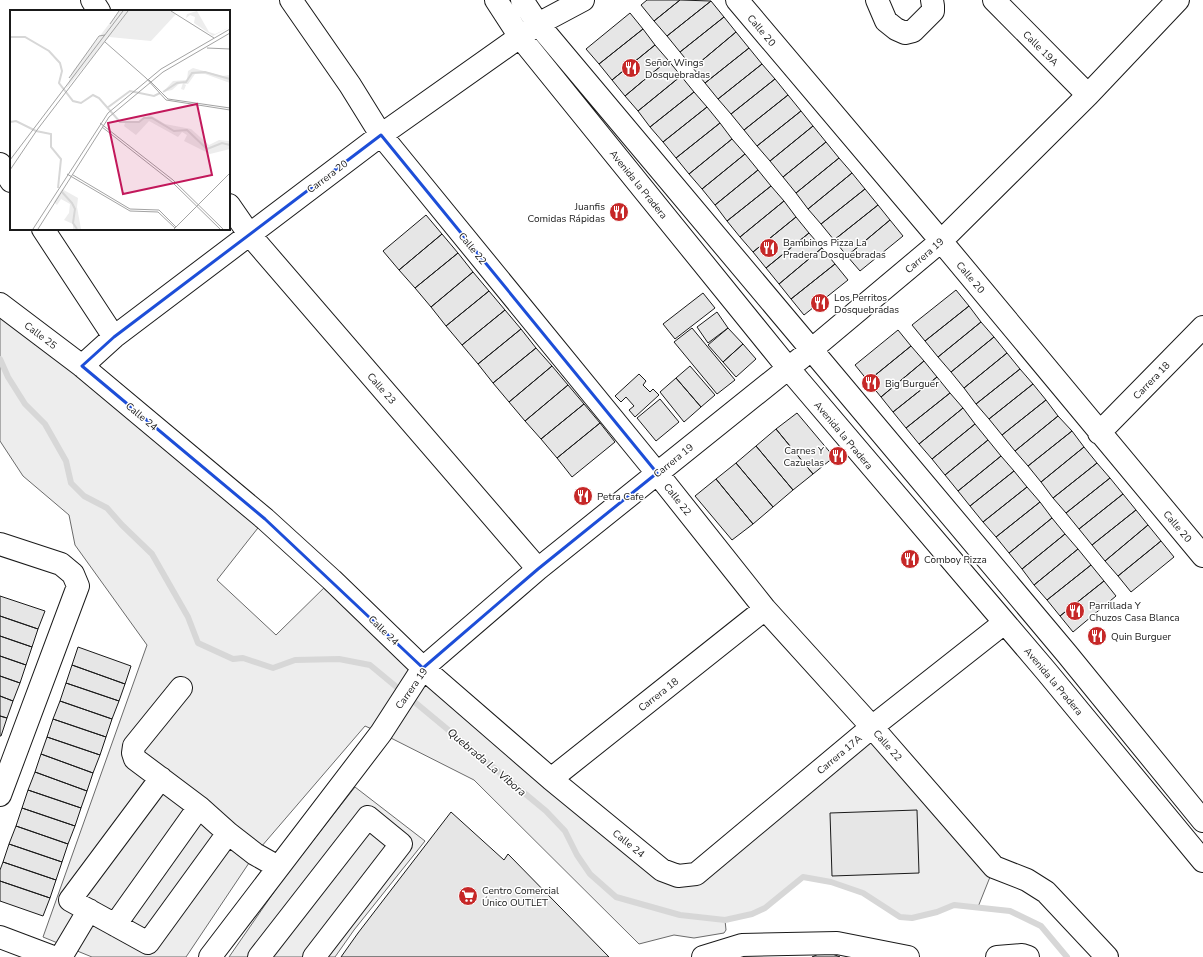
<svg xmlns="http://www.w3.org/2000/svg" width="1203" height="957" font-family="'Nunito Sans',sans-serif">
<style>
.built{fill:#ededed;stroke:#6a6a6a}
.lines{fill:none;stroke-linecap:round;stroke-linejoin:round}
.stream{stroke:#d7d7d7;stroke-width:6}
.building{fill:#e6e6e6;stroke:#1a1a1a}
.minor-casing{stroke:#1a1a1a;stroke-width:24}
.minor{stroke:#fff;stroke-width:22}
.marked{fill:none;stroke:#1d4ed8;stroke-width:3;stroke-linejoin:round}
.labels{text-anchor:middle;stroke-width:3;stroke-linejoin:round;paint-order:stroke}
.street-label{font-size:10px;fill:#1a1a1a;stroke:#fff}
.poi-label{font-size:10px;fill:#1a1a1a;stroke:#fff;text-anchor:start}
.water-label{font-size:11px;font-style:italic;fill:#1a1a1a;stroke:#fff}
.inset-river{fill:none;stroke:#d7d7d7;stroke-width:2}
.inset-road{fill:none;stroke:#a3a3a3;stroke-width:1}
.view{fill:#c2185b;fill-opacity:0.15;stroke:#c2185b;stroke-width:2}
.inset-edge{fill:none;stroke:#1a1a1a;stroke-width:2}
</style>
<rect width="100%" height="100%" fill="#fff"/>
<path class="built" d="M0,304L265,519L217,580L276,635L332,580L678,876L872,727L994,867L978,907L954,905L937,912L912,918L900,917L863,893L831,882L803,877L765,908L752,914L725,920L726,930L724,933L694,938L674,935L639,944L474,780L381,733L365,726L255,854L186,957H92L43,937L147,645L75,545L69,515L23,476L0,441Z
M355,787L425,841L354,930L335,957H229L283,879Z"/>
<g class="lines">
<path class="stream" d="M0,359L8,377L25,404L45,424L66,461L71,483L84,496L107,508L122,525L152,554L188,617L198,643L233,659L243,658L273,668L295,660L339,659L370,665L546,811L565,831L577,855L590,874L616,897L680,915L725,920L752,914L765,908L803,877L831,882L863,893L900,917L912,918L937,912L954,905L1010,911L1041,926L1067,957"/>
</g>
<path class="building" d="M647,0H680L654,21L641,5Z
M680,0L711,1L667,36L654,21Z
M711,1L724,17L680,52L667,36Z
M630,13L643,29L599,64L586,49Z
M724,17L736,32L693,68L680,52Z
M643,29L655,45L612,80L599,64Z
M736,32L749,48L705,83L693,68Z
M655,45L668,60L625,96L612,80Z
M749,48L762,64L718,99L705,83Z
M668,60L681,76L638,111L625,96Z
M762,64L775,79L731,114L718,99Z
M681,76L694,92L650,127L638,111Z
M775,79L788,95L744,130L731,114Z
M694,92L707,107L663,142L650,127Z
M788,95L801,111L757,146L744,130Z
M707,107L720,123L676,158L663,142Z
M801,111L813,126L770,161L757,146Z
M720,123L732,139L689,174L676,158Z
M813,126L826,142L783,177L770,161Z
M732,139L745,154L702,189L689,174Z
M826,142L839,158L796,193L783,177Z
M745,154L758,170L715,205L702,189Z
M839,158L852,173L808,209L796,193Z
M758,170L771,186L727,221L715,205Z
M852,173L865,189L821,224L808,209Z
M771,186L784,201L740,237L727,221Z
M865,189L878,205L834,240L821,224Z
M784,201L796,217L753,252L740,237Z
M878,205L890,220L847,256L834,240Z
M426,215L442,234L399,270L383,251Z
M796,217L809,233L766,268L753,252Z
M890,220L903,236L860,271L847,256Z
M809,233L822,248L779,284L766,268Z
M442,234L458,253L415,288L399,270Z
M822,248L835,264L791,299L779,284Z
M458,253L473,272L431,307L415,288Z
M835,264L848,280L804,315L791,299Z
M473,272L489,291L446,326L431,307Z
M956,290L969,306L925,341L912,325Z
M489,291L505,310L462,345L446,326Z
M703,293L715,308L675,339L663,324Z
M969,306L981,322L938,357L925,341Z
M505,310L521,329L478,364L462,345Z
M717,312L728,328L708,343L697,327Z
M981,322L994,337L951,372L938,357Z
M692,328L735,380L717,394L674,342Z
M728,328L743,344L723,362L708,345Z
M521,329L536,348L493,383L478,364Z
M898,330L911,346L868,381L855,365Z
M994,337L1007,353L964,388L951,372Z
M743,344L756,359L736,377L723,362Z
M911,346L924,361L881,397L868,381Z
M536,348L552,366L509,402L493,383Z
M1007,353L1020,369L976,404L964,388Z
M924,361L937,377L893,412L881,397Z
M552,366L568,385L525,421L509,402Z
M690,366L715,395L701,407L676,378Z
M1020,369L1033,384L989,419L976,404Z
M639,374L646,381L643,385L650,392L653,389L659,395L635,417L629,410L634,406L626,397L621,402L615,396Z
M937,377L950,393L906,428L893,412Z
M676,378L701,407L684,422L660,392Z
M1033,384L1046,400L1002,435L989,419Z
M568,385L584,404L541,439L525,421Z
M950,393L963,408L919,444L906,428Z
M660,399L679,422L656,441L637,418Z
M1046,400L1058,416L1015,451L1002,435Z
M584,404L600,423L557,458L541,439Z
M963,408L975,424L932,459L919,444Z
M797,413L834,457L813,474L776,429Z
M1058,416L1072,431L1028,466L1015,451Z
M600,423L615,442L572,477L557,458Z
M975,424L988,440L945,475L932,459Z
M776,429L813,474L793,490L756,446Z
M1072,431L1084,447L1041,482L1028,466Z
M988,440L1001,456L958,491L945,475Z
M756,446L793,490L773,507L736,463Z
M1084,447L1097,463L1053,498L1041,482Z
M1001,456L1014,471L970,506L958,491Z
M736,463L773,507L753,524L716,479Z
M1097,463L1110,478L1066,513L1053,498Z
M1014,471L1027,487L983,522L970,506Z
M1110,478L1123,494L1079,529L1066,513Z
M716,479L753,524L732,540L695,496Z
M1027,487L1040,502L996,537L983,522Z
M1123,494L1136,510L1092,545L1079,529Z
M1040,502L1052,518L1009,553L996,537Z
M1136,510L1148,525L1105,561L1092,545Z
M1052,518L1065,534L1022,569L1009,553Z
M1148,525L1161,541L1118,576L1105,561Z
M1065,534L1078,549L1034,585L1022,569Z
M1161,541L1174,557L1131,592L1118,576Z
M1078,549L1091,565L1047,600L1034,585Z
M1091,565L1104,581L1060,616L1047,600Z
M1104,581L1116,596L1073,632L1060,616Z
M0,596L45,611L38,629L0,616Z
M0,616L38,629L32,647L0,636Z
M0,636L32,647L26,665L0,656Z
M78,647L131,666L125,684L72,665Z
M0,656L26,665L20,683L0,676Z
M72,665L125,684L119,701L66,683Z
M0,676L20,683L13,701L0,696Z
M66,683L119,701L112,719L60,701Z
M0,696L13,701L7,718L0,716Z
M60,701L112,719L106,737L53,719Z
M0,716L7,718L1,736H0Z
M53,719L106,737L100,755L47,737Z
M47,737L100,755L93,773L41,754Z
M41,754L93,773L87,791L35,772Z
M35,772L87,791L81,808L28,790Z
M28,790L81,808L75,826L22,808Z
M22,808L75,826L68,844L16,826Z
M917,810L919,873L832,876L830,813Z
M451,812L504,860L508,854L609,957H341L358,933Z
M16,826L68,844L62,862L9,844Z
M9,844L62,862L56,880L3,862Z
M3,862L56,880L50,898L0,881V870Z
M0,881L50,898L43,916L0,901Z
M825,951L840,957H812Z"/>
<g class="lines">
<defs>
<path id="minor" d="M92,0L99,11
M291,0L350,85L381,135L657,473L765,609L872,727L994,867L1027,880L1046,892L1107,957
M496,0L520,37L788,368L1046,671L1203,861
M522,0L538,24L1067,654L1203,821
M737,0L941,241L1203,556
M877,0L886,21L896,29L905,33L913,31L933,11V6L932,0
M994,0L1088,95
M0,164L11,181
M229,205L249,234L538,569
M43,229L114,337
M0,304L82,366L265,519L332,580L423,668L551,779L662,870L678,876L696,874L872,727L1004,623
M82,366L114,337L381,135L538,24L583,0
M1099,433L1203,327
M0,544L61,564L73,574L78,586L0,795
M181,688L134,746L133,753L135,759L199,807L228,833L255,854L278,867
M161,778L70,900L148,943L228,833
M551,779L765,609
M115,925L199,807
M0,937L53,957
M61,957L89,910
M210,957L381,733L423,668L538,569L811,350L941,241L1088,95L1178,0
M259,957L368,817L401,844L314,957
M703,957L742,945L837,943L908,957
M997,957L1022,955L1028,957"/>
</defs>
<use href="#minor" class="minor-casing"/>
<use href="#minor" class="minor"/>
</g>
<path class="marked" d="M381,135L657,473L538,569L423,668L265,519L82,366L114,337Z"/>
<defs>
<symbol id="restaurant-disc" viewBox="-11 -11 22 22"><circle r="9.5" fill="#c62828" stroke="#fff"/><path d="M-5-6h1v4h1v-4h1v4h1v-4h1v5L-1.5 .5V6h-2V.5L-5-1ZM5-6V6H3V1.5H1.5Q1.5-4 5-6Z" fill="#fff"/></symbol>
<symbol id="supermarket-disc" viewBox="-11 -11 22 22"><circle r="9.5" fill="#c62828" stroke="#fff"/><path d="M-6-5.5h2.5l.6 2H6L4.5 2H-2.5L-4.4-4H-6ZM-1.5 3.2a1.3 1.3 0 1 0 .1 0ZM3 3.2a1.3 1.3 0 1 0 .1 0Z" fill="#fff"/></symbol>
</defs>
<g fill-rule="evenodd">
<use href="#restaurant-disc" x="620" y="57" width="22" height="22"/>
<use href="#restaurant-disc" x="608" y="201" width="22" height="22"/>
<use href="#restaurant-disc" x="758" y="237" width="22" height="22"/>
<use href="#restaurant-disc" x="809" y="292" width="22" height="22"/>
<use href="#restaurant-disc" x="860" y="372" width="22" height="22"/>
<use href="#restaurant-disc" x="827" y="445" width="22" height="22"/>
<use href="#restaurant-disc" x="572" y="485" width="22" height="22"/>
<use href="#restaurant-disc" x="899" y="548" width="22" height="22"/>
<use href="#restaurant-disc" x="1064" y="600" width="22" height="22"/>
<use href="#restaurant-disc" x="1086" y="625" width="22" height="22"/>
<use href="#supermarket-disc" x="457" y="885" width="22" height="22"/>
</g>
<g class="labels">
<g class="street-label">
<text transform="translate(762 30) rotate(50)" y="4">Calle 20</text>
<text transform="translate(1041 48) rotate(45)" y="4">Calle 19A</text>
<text transform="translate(327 176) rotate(-37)" y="4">Carrera 20</text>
<text transform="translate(639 184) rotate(51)" y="4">Avenida la Pradera</text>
<text transform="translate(473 248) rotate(51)" y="4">Calle 22</text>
<text transform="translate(924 255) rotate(-41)" y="4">Carrera 19</text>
<text transform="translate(971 277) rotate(50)" y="4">Calle 20</text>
<text transform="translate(41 335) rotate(37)" y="4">Calle 25</text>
<text transform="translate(1151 380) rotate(-46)" y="4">Carrera 18</text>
<text transform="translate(382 388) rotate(49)" y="4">Calle 23</text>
<text transform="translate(142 416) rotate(40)" y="4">Calle 24</text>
<text transform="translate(844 435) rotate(50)" y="4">Avenida la Pradera</text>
<text transform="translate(673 460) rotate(-39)" y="4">Carrera 19</text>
<text transform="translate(678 499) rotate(52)" y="4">Calle 22</text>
<text transform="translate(1178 526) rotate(50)" y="4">Calle 20</text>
<text transform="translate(384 630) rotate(44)" y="4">Calle 24</text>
<text transform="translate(1054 681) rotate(50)" y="4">Avenida la Pradera</text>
<text transform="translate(411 688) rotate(-55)" y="4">Carrera 19</text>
<text transform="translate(658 694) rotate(-38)" y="4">Carrera 18</text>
<text transform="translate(888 745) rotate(49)" y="4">Calle 22</text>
<text transform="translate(839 754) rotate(-40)" y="4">Carrera 17A</text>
<text transform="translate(629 843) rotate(39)" y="4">Calle 24</text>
</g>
<g class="poi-label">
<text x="645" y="66">Señor Wings<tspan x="645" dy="12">Dosquebradas</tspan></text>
<text x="605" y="210" text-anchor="end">Juanfis<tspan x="605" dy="12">Comidas Rápidas</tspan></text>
<text x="783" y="246">Bambinos Pizza La<tspan x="783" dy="12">Pradera Dosquebradas</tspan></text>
<text x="834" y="301">Los Perritos<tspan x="834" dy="12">Dosquebradas</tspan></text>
<text x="885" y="387">Big Burguer</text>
<text x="824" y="454" text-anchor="end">Carnes Y<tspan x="824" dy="12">Cazuelas</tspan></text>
<text x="597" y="500">Petra Cafe</text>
<text x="924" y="563">Comboy Pizza</text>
<text x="1089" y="609">Parrillada Y<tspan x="1089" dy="12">Chuzos Casa Blanca</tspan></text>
<text x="1111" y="640">Quin Burguer</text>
<text x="482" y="894">Centro Comercial<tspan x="482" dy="12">Único OUTLET</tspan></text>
</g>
<g class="water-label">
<text transform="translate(487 762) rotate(40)" y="4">Quebrada La Vibora</text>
</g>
</g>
<g transform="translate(10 10)">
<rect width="220" height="220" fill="#fff"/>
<path d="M109,1H161L166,4L141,31L99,27L56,79L63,61ZM187,1L199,22L205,24L220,17L203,26L184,13L185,7L180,5L176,8L177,4ZM183,58L212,66L220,65V73L195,64H185L178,74H174L176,75L174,80L171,79L173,73H170L162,80L153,82L163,71L177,70L178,61ZM140,105L155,114L181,119L199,135L209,130L220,131V139L200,144L174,131L177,125L172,122L168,127L139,111L126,125L114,116L115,113L129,112ZM52,179L68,188L67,197L71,219H63V214L54,210L59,203L60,194L51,189L47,195L44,192Z" fill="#ededed"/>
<path class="inset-river" d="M0,27H15L39,41L50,53L52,61L49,73L63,91L71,93L83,85L89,88L110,112H129L134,108H142L164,121L177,120L197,139L212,133L220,135M153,82L167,73L176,72L182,63L195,62L220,69M97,98L120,81L144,86L150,83M0,112L6,111L26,121L41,124V137L51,149L48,178M52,182L62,193L65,199L63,213L67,219"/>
<path class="inset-road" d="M161,1L204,28M100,14L109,1M95,32L136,68L156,90L220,100M197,38L220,39M59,68L89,26L95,25M138,69L158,89L220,98M90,113L163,170L213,219M92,117L162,172L210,219M0,150L113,1M0,160L27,120L118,1M57,164L120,201L148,202L165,218M63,165L120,199L149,200L166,217M23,219L98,103L151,59L220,19M28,219L99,107L153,62L220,23M164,219L220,163"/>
<path class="view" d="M187,94L202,165L113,184L98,113Z"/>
<rect width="220" height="220" class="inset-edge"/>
</g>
</svg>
